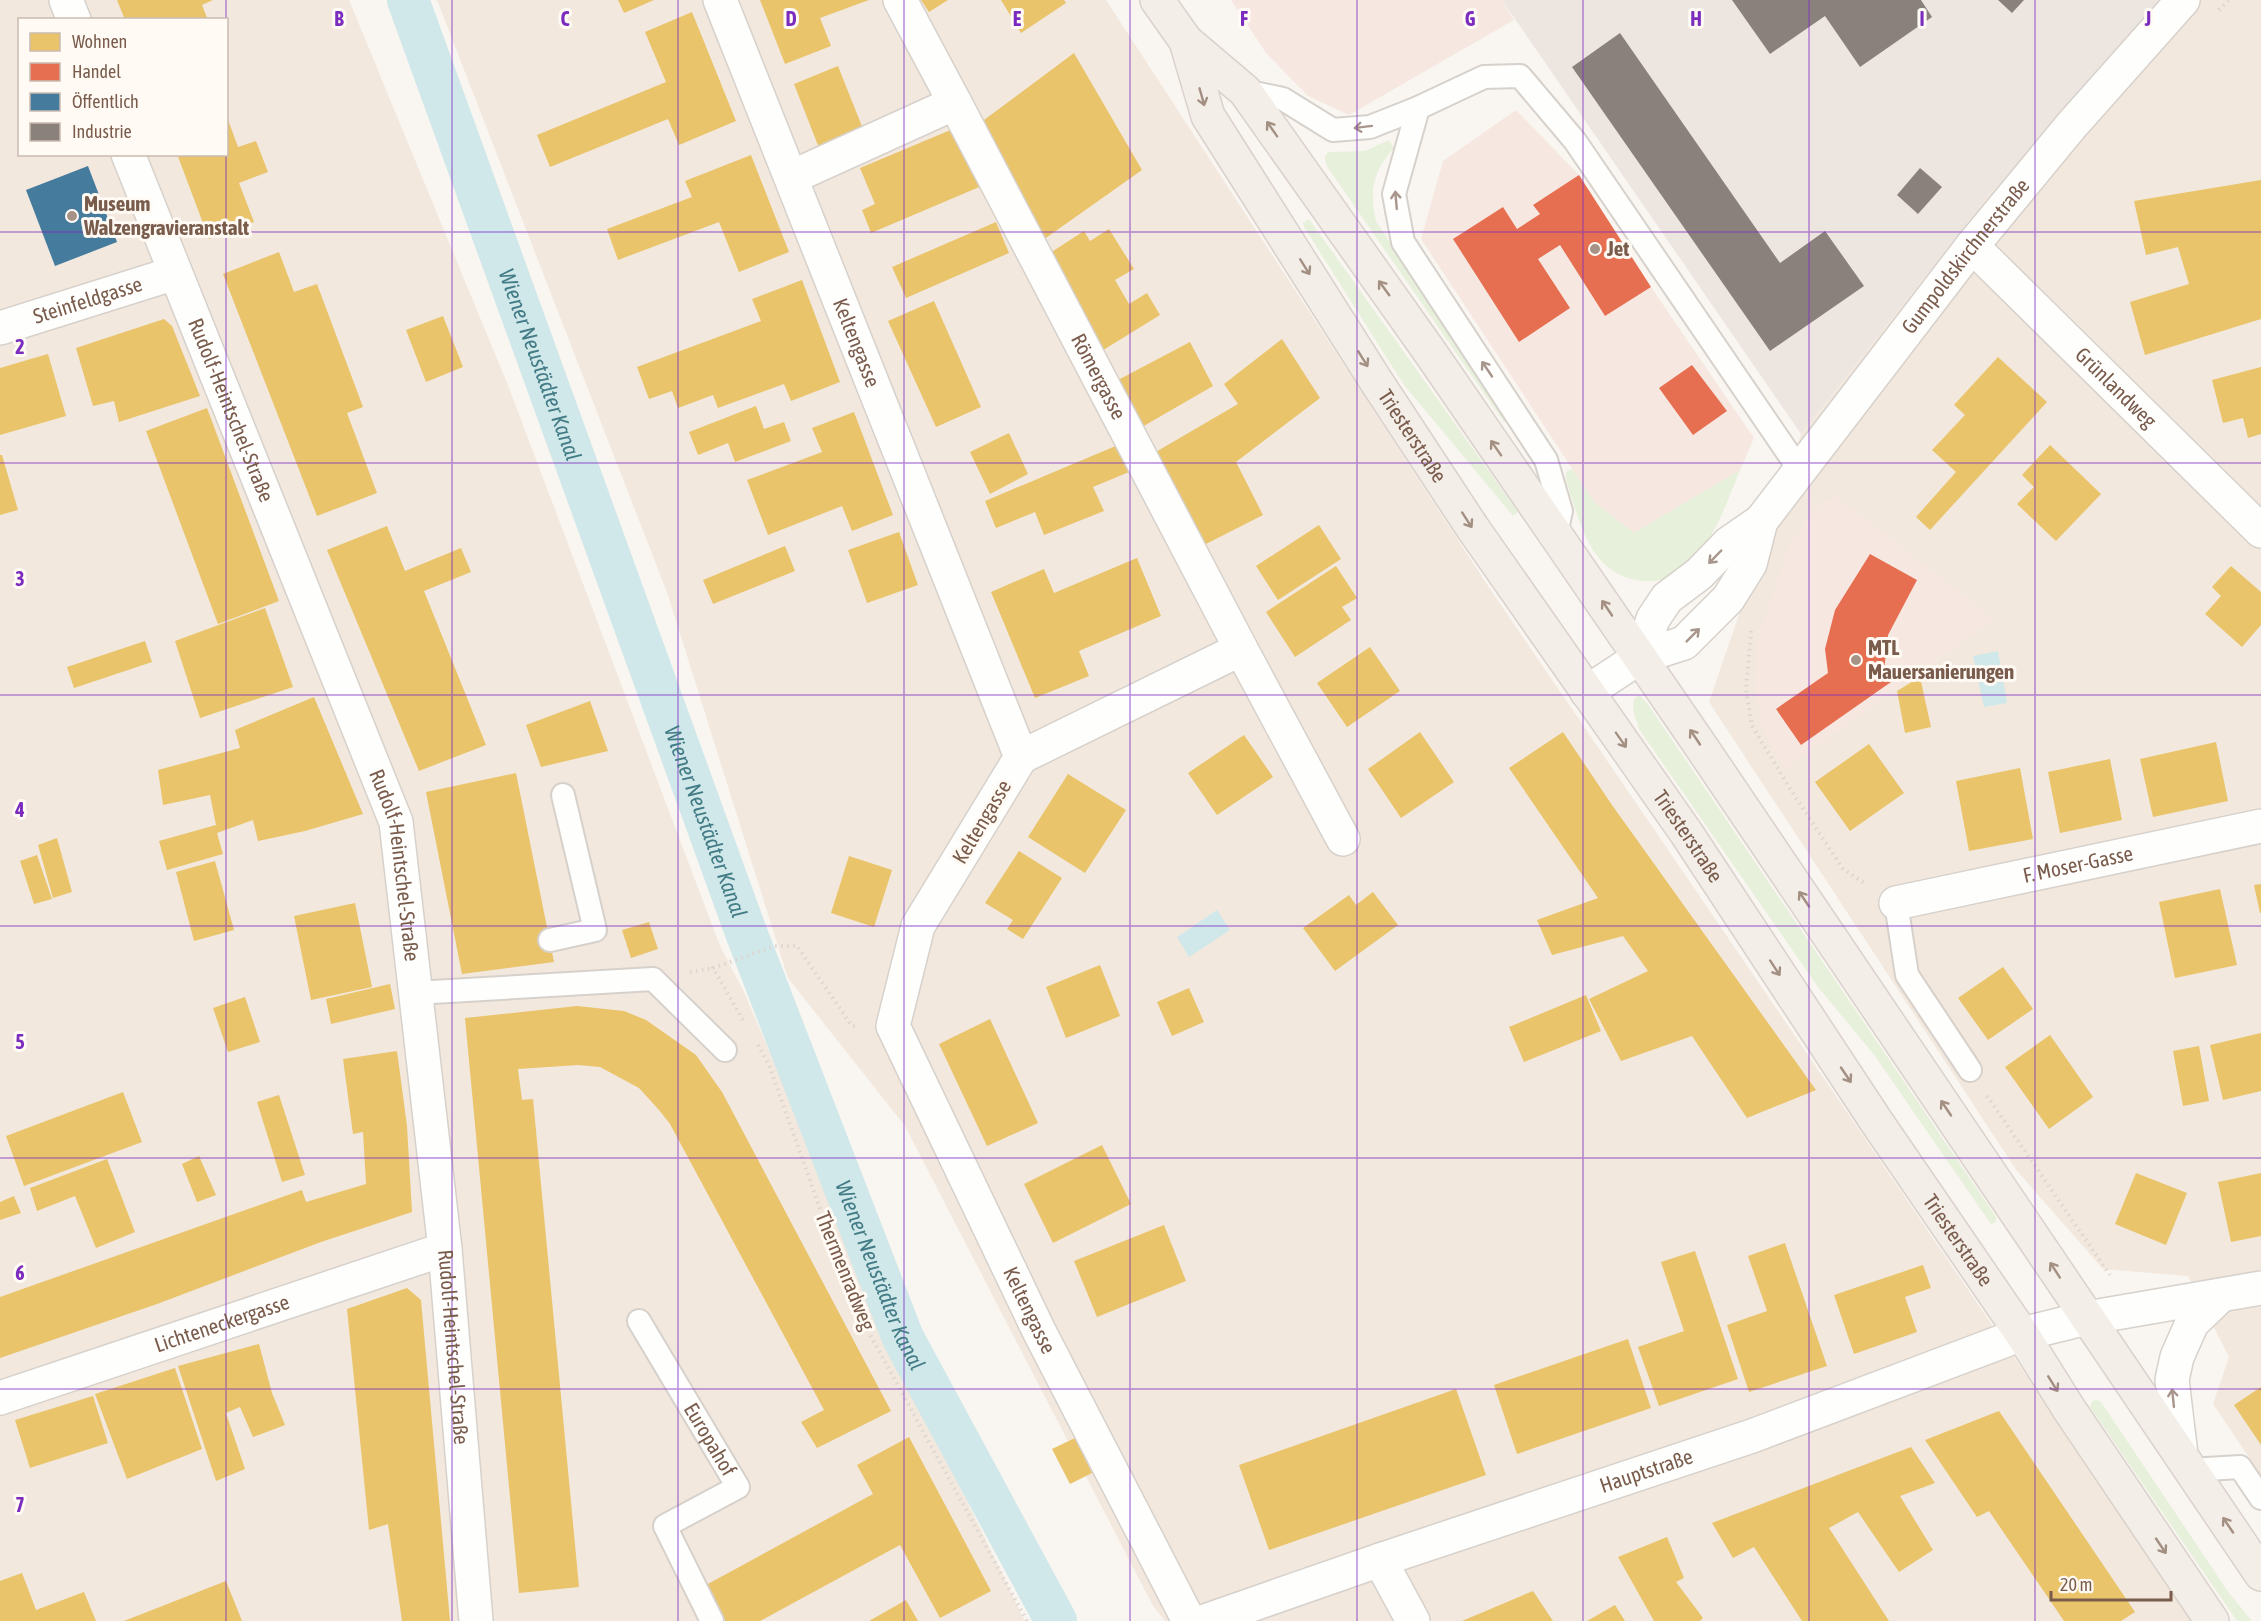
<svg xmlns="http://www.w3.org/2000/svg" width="2261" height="1621" font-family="'Asap Condensed',sans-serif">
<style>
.residential{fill:#f2e8de;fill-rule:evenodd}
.commercial{fill:#f6e8e1}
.industrial{fill:#ede5e0}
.green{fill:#e7f0db}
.water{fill:#d0e8ea}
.homes{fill:#e9c46a}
.shops{fill:#e76f51}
.public{fill:#457b9d}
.industry{fill:#8a817c}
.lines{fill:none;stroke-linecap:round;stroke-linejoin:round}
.canal{stroke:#d0e8ea;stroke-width:42}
.service-casing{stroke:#d7d1cb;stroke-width:26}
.minor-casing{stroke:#d7d1cb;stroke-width:36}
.tertiary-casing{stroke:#d7d1cb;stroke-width:36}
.primary-casing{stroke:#dad1cc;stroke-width:36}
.path{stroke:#dcd5d0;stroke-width:4;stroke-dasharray:1.5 4.5;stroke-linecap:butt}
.service{stroke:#fefefd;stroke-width:22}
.minor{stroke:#fefefd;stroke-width:33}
.tertiary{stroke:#fefefd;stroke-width:33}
.primary{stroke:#f3eee8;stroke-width:33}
.oneway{stroke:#a48f83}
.oneway2{stroke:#a8958b}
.grid{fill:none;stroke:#7b2cbf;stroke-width:1.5;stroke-opacity:0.55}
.poi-dot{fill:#a69286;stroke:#fffaf3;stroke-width:2}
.labels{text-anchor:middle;stroke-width:6;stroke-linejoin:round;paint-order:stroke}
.poi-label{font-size:21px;font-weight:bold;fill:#7a5c4d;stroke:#fffaf3;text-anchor:start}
.street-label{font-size:21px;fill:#7a5c4d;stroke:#fffaf3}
.water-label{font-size:22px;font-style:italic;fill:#437c86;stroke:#fffaf3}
.grid-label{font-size:20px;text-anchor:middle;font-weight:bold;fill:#7b2cbf;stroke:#fffaf3;stroke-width:6;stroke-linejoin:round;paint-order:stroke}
</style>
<rect width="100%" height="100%" fill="#f9f5f0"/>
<path class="residential" d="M0,0H349L509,388L720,946L743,990L932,1429L1025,1621H0ZM20,20H226V154H20Z
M437,0H1106L1486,583L2194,1621H1165L1153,1606L905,1126L788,978L668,595Z
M2165,0H2261V1475L2213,1404L2229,1357L2188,1276L2103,1269L2017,1171L1709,702L1801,434L1990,194Z"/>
<path class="commercial" d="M1231,0H1502L1514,20L1349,115L1308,96L1266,53Z
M1516,110L1579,175L1651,287L1754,438L1740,470L1634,533L1594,502L1421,239L1443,161Z
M1836,496L1994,619L1785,769L1762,728L1756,692L1757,641L1788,549L1810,512Z"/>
<path class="industrial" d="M1502,0H2165L1990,194L1801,434Z"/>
<path class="green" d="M1389,140L1394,148C1373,170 1369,192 1376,221L1508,422H1504L1326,165L1325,157L1328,152L1365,151Z
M1309,219L1518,512L1513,516L1404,385L1304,227L1303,223Z
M1572,469L1594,502L1634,533L1740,470C1722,514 1698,592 1636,580C1615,576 1600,563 1590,545C1579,525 1573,501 1566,480V472Z
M1639,695L1647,703L1996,1217V1222L1991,1224L1986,1217L1875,1056L1818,987L1639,729L1633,710L1634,699Z
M2097,1400L2101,1402L2229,1593L2252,1621H2237L2090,1407L2092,1401Z"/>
<path class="water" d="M1998,651L2007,703L1984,707L1973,656Z
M1217,910L1230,930L1189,957L1177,937Z"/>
<path class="homes" d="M117,0H213L202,5L208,20H125Z
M618,0H654L624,13Z
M760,0H869L820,18L831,46L785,64Z
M921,0H948L929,12Z
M1001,0H1064L1066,3L1021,33Z
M692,12L736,121L679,145L668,119L550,167L537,135L666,82L645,32Z
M1074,53L1142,170L1043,240L984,120Z
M838,66L865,134L821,153L794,84Z
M227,117L238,147L256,141L268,172L239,183L254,222L209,239L177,154H226Z
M960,126L984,185L871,233L862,210L875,204L860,168Z
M751,155L789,252L739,272L719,222L618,260L607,229L692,197L685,181Z
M2261,180V319L2145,355L2130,302L2189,284L2178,247L2146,255L2134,201Z
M996,222L1009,253L906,298L892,267Z
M1109,229L1134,269L1115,280L1129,304L1147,293L1160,315L1100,352L1050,253L1084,231L1090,241Z
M279,252L294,292L317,284L363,407L347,413L377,493L317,516L223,274Z
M802,280L840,382L791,401L784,384L718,408L713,395L678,408L672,391L649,399L637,367L761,321L752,299Z
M934,301L981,407L936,427L888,321Z
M443,316L463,367L426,382L406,330Z
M164,319L172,326L200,396L119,422L114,401L93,406L76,348Z
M1282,339L1320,398L1236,462L1263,515L1202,546L1154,453L1238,404L1224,384Z
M1190,342L1213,386L1142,427L1118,380Z
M48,354L66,416L0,435V368Z
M1998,357L2047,402L1930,530L1916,517L1956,472L1932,450L1965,415L1954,405Z
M2261,367V434L2248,438L2243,418L2223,423L2212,380Z
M756,406L764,429L784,422L791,441L735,462L728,443L698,455L689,432Z
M207,408L279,601L218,624L146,431Z
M854,412L893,515L852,531L842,506L768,535L747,480L822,452L812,428Z
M1009,433L1028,474L990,494L970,452Z
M1118,445L1129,472L1093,487L1104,511L1044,535L1035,512L996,528L985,501Z
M2050,445L2101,494L2056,541L2017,504L2034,487L2022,475Z
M0,455H2L18,510L0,515Z
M1319,525L1341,559L1278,600L1256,566Z
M387,526L405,571L461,548L471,572L424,591L486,745L419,771L327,550Z
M899,532L918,585L867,603L848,550Z
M785,546L795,571L713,604L703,580Z
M1137,558L1161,616L1079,651L1089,676L1035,698L991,592L1044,569L1054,593Z
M1336,566L1357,598L1342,607L1351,620L1295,657L1266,612Z
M2231,566L2261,592V625L2242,647L2205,614L2221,596L2212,587Z
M265,608L293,687L200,718L175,641Z
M145,641L152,662L74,688L67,667Z
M1370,647L1400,691L1347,727L1317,683Z
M1920,677L1931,727L1905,733L1897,691Z
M314,697L363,814L305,831L258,841L253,820L217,833L223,854L167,870L159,841L216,825L210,795L163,805L158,770L240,748L235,730Z
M590,701L608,751L541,767L526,725Z
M1420,732L1454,782L1401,818L1368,769Z
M1563,732L1612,805L1816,1090L1747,1118L1692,1036L1621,1061L1589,999L1648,971L1623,936L1552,955L1537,920L1598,898L1509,768Z
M1244,735L1273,777L1217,815L1188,773Z
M2216,742L2228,801L2153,817L2140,759Z
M1869,744L1904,793L1850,831L1815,782Z
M2110,759L2122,820L2060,833L2048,772Z
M2020,768L2033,839L1969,851L1956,781Z
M516,773L554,962L462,974L426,792Z
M1068,774L1126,810L1085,873L1028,837Z
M57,838L72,892L53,898L38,845Z
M1019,851L1062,878L1023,939L1007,929L1013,920L985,903Z
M37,855L52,899L34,904L20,861Z
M849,856L892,870L874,927L831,913Z
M215,861L234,930L194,941L176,872Z
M2261,884V913H2260L2254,885Z
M2220,889L2237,965L2175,978L2159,902Z
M1373,892L1398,925L1335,971L1303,928L1349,895L1356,905Z
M355,903L372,987L311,1000L294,916Z
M649,922L658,949L631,958L622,930Z
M1100,965L1120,1016L1066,1038L1046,987Z
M2003,967L2033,1009L1988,1040L1958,998Z
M390,984L395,1009L331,1024L326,999Z
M1189,988L1204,1022L1172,1036L1157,1002Z
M1586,995L1601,1031L1524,1062L1509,1027Z
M245,997L260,1042L228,1052L213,1008Z
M577,1006L624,1011L646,1020L696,1055L722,1092L891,1411L817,1448L801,1422L824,1410L670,1124L659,1110L639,1088L600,1067L578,1065L518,1069L522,1100L533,1099L579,1587L519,1593L465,1018Z
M990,1019L1038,1123L987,1146L939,1044Z
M2261,1033V1091L2223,1100L2210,1045Z
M2050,1035L2093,1097L2049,1129L2005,1067Z
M2199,1046L2209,1101L2183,1106L2173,1051Z
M397,1051L407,1126L412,1212L321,1242L157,1304L0,1358V1297L302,1190L306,1202L366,1184L363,1132L353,1134L343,1059Z
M123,1092L142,1142L24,1186L6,1136Z
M279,1095L305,1175L282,1182L257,1102Z
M1102,1145L1131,1204L1053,1243L1024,1184Z
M199,1156L216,1195L197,1202L182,1164Z
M107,1159L135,1232L96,1248L75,1196L37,1211L30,1188Z
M2136,1173L2187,1193L2166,1245L2115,1224Z
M2261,1173V1236L2231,1242L2218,1182Z
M14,1196L21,1213L0,1220V1202Z
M1164,1225L1186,1281L1097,1317L1074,1261Z
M1785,1243L1827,1366L1749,1392L1727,1325L1767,1311L1748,1256Z
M1695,1251L1738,1379L1659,1406L1638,1347L1684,1331L1661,1262Z
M1923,1265L1931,1288L1905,1297L1917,1332L1854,1354L1834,1295Z
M407,1288L421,1300L450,1621H402L388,1524L369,1530L347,1309Z
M1628,1339L1651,1408L1517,1454L1494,1385Z
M259,1344L272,1393L285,1425L253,1437L240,1407L226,1413L245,1469L216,1481L178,1366Z
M175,1368L202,1449L127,1479L95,1394Z
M2261,1387V1445L2234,1405Z
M1456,1389L1486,1475L1269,1550L1239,1465Z
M93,1396L108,1443L30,1468L15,1420Z
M1999,1411L2135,1612L2121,1621H2064L1989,1511L1977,1517L1925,1440Z
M909,1437L991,1591L940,1618L900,1545L760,1621H725L706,1585L873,1494L857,1465Z
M1075,1438L1092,1473L1070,1484L1052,1449Z
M1911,1447L1935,1483L1900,1496L1933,1550L1899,1572L1858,1512L1829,1528L1889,1621H1802L1754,1547L1733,1558L1712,1523Z
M1667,1537L1684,1578L1676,1582L1703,1618L1700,1621H1654L1618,1557Z
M22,1573L36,1610L84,1592L96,1621H0V1581Z
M226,1581L242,1621H124Z
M1533,1591L1553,1621H1462Z
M906,1600L918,1621H869Z
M1615,1605L1625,1621H1587Z"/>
<path class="shops" d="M1579,175L1651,287L1605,316L1560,245L1538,259L1570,308L1519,342L1453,239L1503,207L1517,229L1540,214L1533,205Z
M1692,365L1727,411L1693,435L1659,388Z
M1870,554L1917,580L1888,635L1884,671L1891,682L1801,745L1776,709L1828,673L1825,649L1835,610Z"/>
<path class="public" d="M88,166L117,242L55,266L26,190Z"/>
<path class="industry" d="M1732,0H1921L1932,17L1860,67L1825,16L1770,54Z
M1998,0H2024L2012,13Z
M1620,33L1780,263L1825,231L1864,286L1770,351L1572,67Z
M1920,168L1942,187L1918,214L1897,195Z"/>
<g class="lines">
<path class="canal" id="s1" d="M408,0L747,935L903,1338L1056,1621"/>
<defs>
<g id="service">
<path d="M1245,91L1283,99L1333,130L1370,127L1418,108L1484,77L1520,76L1575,141L1799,469"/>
<path d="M1418,108L1394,194L1403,242L1546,460L1561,511L1556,533"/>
<path d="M1896,903L1907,975L1970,1070"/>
<path d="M550,940L595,930L563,795"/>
<path d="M415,993L653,979L725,1050"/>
<path id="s2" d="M639,1321L738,1487L665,1526L712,1621"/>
<path d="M2190,1470L2240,1467L2261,1498"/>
</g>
<g id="minor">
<path d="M66,0L74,20"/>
<path id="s3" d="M720,0L1021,757L918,926L893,1026L1039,1331L1189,1621"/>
<path d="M900,0L955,103"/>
<path id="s4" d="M128,154L396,822L445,1249L476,1621"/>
<path id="s5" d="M792,177L955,103L1241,649L1021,757"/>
<path id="s6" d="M1972,246L2261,531"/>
<path id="s7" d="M0,328L175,273"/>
<path d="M1241,649L1343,839"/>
<path id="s8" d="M1896,903L2261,826"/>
<path id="s9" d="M0,1398L445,1249"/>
<path d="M1380,1560L1413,1621"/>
</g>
<g id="tertiary">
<path id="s10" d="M1640,657L1653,619L1667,598L1699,574L1729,543L1761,521L1972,246L2071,126L2183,0"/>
<path d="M1587,692L1640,657L1684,643L1728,599L1750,564L1761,521"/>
<path d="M2181,1455L2172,1380L2177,1357L2192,1323L2219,1297"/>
<path id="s11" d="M1205,1621L1380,1560L1752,1436L2022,1334L2087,1318L2261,1288"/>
</g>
<g id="primary">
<path d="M1157,0L1186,41L1245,91L1432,355L1696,739L2261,1574"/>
<path id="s12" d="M1186,41L1208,116L1376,381L1472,527L1687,834L1876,1121L2022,1334L2069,1409L2212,1621"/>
</g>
</defs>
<use href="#service" class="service-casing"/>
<use href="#minor" class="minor-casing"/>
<use href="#tertiary" class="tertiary-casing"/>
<use href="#primary" class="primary-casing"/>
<path class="path" d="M2219,10L2229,0
M1751,631L1746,690L1752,726L1792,792L1843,869L1866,884
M690,972L713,968
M743,1020L713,968L775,946H797L852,1026H856
M758,1045L769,1065L855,1307L1027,1621
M1987,1096L2110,1275"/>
<use href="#service" class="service"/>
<use href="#minor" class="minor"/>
<use href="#tertiary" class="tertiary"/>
<use href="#primary" class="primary"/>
</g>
<defs><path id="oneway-shaft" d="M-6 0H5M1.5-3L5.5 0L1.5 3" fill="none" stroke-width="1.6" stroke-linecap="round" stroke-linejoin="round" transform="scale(1.5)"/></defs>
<g class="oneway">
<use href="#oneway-shaft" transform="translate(1202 97) rotate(74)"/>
<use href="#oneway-shaft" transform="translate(1272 129) rotate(-125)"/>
<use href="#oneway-shaft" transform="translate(1305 267) rotate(58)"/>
<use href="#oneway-shaft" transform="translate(1384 288) rotate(-126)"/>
<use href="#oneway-shaft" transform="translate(1363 359) rotate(58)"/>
<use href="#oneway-shaft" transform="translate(1496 448) rotate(-125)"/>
<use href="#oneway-shaft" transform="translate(1467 520) rotate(57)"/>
<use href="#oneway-shaft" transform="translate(1607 608) rotate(-124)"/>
<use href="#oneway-shaft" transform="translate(1695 737) rotate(-124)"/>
<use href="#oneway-shaft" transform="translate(1621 740) rotate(55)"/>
<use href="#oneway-shaft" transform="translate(1804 899) rotate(-124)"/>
<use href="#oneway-shaft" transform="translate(1775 968) rotate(57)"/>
<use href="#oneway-shaft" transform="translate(1846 1075) rotate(56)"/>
<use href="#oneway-shaft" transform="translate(1946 1108) rotate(-124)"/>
<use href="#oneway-shaft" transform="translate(2055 1270) rotate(-123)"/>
<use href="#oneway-shaft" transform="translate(2053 1384) rotate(58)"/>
<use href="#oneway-shaft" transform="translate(2228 1525) rotate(-124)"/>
<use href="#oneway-shaft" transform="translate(2161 1546) rotate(56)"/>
</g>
<g class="oneway2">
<use href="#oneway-shaft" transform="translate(1363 127) rotate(173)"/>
<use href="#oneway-shaft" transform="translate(1396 200) rotate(-95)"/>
<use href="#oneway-shaft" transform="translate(1487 369) rotate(-124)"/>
<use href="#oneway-shaft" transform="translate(1715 557) rotate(134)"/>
<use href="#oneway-shaft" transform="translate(1693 635) rotate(-45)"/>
<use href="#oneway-shaft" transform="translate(2173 1398) rotate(-96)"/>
</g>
<path class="grid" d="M226,0V20M452,0V1621M678,0V1621M904,0V1621M1130,0V1621M1357,0V1621M1583,0V1621M1809,0V1621M2035,0V1621M226,154V1621M0,232H2261M0,463H2261M0,695H2261M0,926H2261M0,1158H2261M0,1389H2261"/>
<g class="poi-dot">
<circle cx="72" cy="216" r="6"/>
<circle cx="1595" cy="249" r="6"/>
<circle cx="1856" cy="660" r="6"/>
</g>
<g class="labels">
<g class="poi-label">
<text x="84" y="211">Museum<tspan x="84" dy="24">Walzengravieranstalt</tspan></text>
<text x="1607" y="256">Jet</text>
<text x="1868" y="655">MTL<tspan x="1868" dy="24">Mauersanierungen</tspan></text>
</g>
<g class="street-label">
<text dy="7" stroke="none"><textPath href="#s10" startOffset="522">Gumpoldskirchnerstraße</textPath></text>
<text dy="7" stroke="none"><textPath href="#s7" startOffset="92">Steinfeldgasse</textPath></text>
<text dy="7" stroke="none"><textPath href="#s3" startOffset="369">Keltengasse</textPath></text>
<text dy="7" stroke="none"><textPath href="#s5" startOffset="488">Römergasse</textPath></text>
<text dy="7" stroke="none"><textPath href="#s6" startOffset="202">Grünlandweg</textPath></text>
<text dy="7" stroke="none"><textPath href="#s4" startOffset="276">Rudolf-Heintschel-Straße</textPath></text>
<text dy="7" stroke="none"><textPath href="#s12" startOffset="458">Triesterstraße</textPath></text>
<text transform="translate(982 822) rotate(-59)" y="7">Keltengasse</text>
<text dy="7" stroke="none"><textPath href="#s12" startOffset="944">Triesterstraße</textPath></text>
<text dy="7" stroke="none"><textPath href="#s8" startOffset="186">F. Moser-Gasse</textPath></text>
<text dy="7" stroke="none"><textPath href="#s4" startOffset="762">Rudolf-Heintschel-Straße</textPath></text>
<text dy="7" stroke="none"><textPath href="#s12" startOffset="1430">Triesterstraße</textPath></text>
<text transform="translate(845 1271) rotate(68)" y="7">Thermenradweg</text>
<text dy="7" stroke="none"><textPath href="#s3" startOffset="1431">Keltengasse</textPath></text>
<text dy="7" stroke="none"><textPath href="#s9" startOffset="234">Lichteneckergasse</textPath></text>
<text dy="7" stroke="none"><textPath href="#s4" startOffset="1248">Rudolf-Heintschel-Straße</textPath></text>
<text dy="7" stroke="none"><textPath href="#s2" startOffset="138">Europahof</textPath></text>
<text dy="7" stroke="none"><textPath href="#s11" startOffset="466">Hauptstraße</textPath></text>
</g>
<g class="water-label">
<text dy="8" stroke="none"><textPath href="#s1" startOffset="388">Wiener Neustädter Kanal</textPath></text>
<text dy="8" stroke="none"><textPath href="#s1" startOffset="874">Wiener Neustädter Kanal</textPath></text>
<text dy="8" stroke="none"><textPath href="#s1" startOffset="1360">Wiener Neustädter Kanal</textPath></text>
</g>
</g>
<g class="grid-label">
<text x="339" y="26">B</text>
<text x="565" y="26">C</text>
<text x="791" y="26">D</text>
<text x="1017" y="26">E</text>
<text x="1244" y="26">F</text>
<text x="1470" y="26">G</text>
<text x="1696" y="26">H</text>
<text x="1922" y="26">I</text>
<text x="2148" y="26">J</text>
<text x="20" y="354">2</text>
<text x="20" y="586">3</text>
<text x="20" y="817">4</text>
<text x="20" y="1049">5</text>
<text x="20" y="1280">6</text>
<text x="20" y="1512">7</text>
</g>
<rect x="18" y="18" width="210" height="138" fill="#fffaf3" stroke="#cabbb1" stroke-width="1.5"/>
<rect x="30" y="33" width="30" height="18" fill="#e9c46a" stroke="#cabbb1" stroke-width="1.5"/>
<text x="72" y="48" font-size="18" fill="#7a5c4d">Wohnen</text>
<rect x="30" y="63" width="30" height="18" fill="#e76f51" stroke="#cabbb1" stroke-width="1.5"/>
<text x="72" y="78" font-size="18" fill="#7a5c4d">Handel</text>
<rect x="30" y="93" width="30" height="18" fill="#457b9d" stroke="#cabbb1" stroke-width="1.5"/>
<text x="72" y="108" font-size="18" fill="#7a5c4d">Öffentlich</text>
<rect x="30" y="123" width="30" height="18" fill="#8a817c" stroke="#cabbb1" stroke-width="1.5"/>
<text x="72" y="138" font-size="18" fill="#7a5c4d">Industrie</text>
<path d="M2051 1591v9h120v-9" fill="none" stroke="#7a5c4d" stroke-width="3"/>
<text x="2060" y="1591" font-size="18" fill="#7a5c4d" stroke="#fffaf3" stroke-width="4.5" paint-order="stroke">20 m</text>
</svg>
